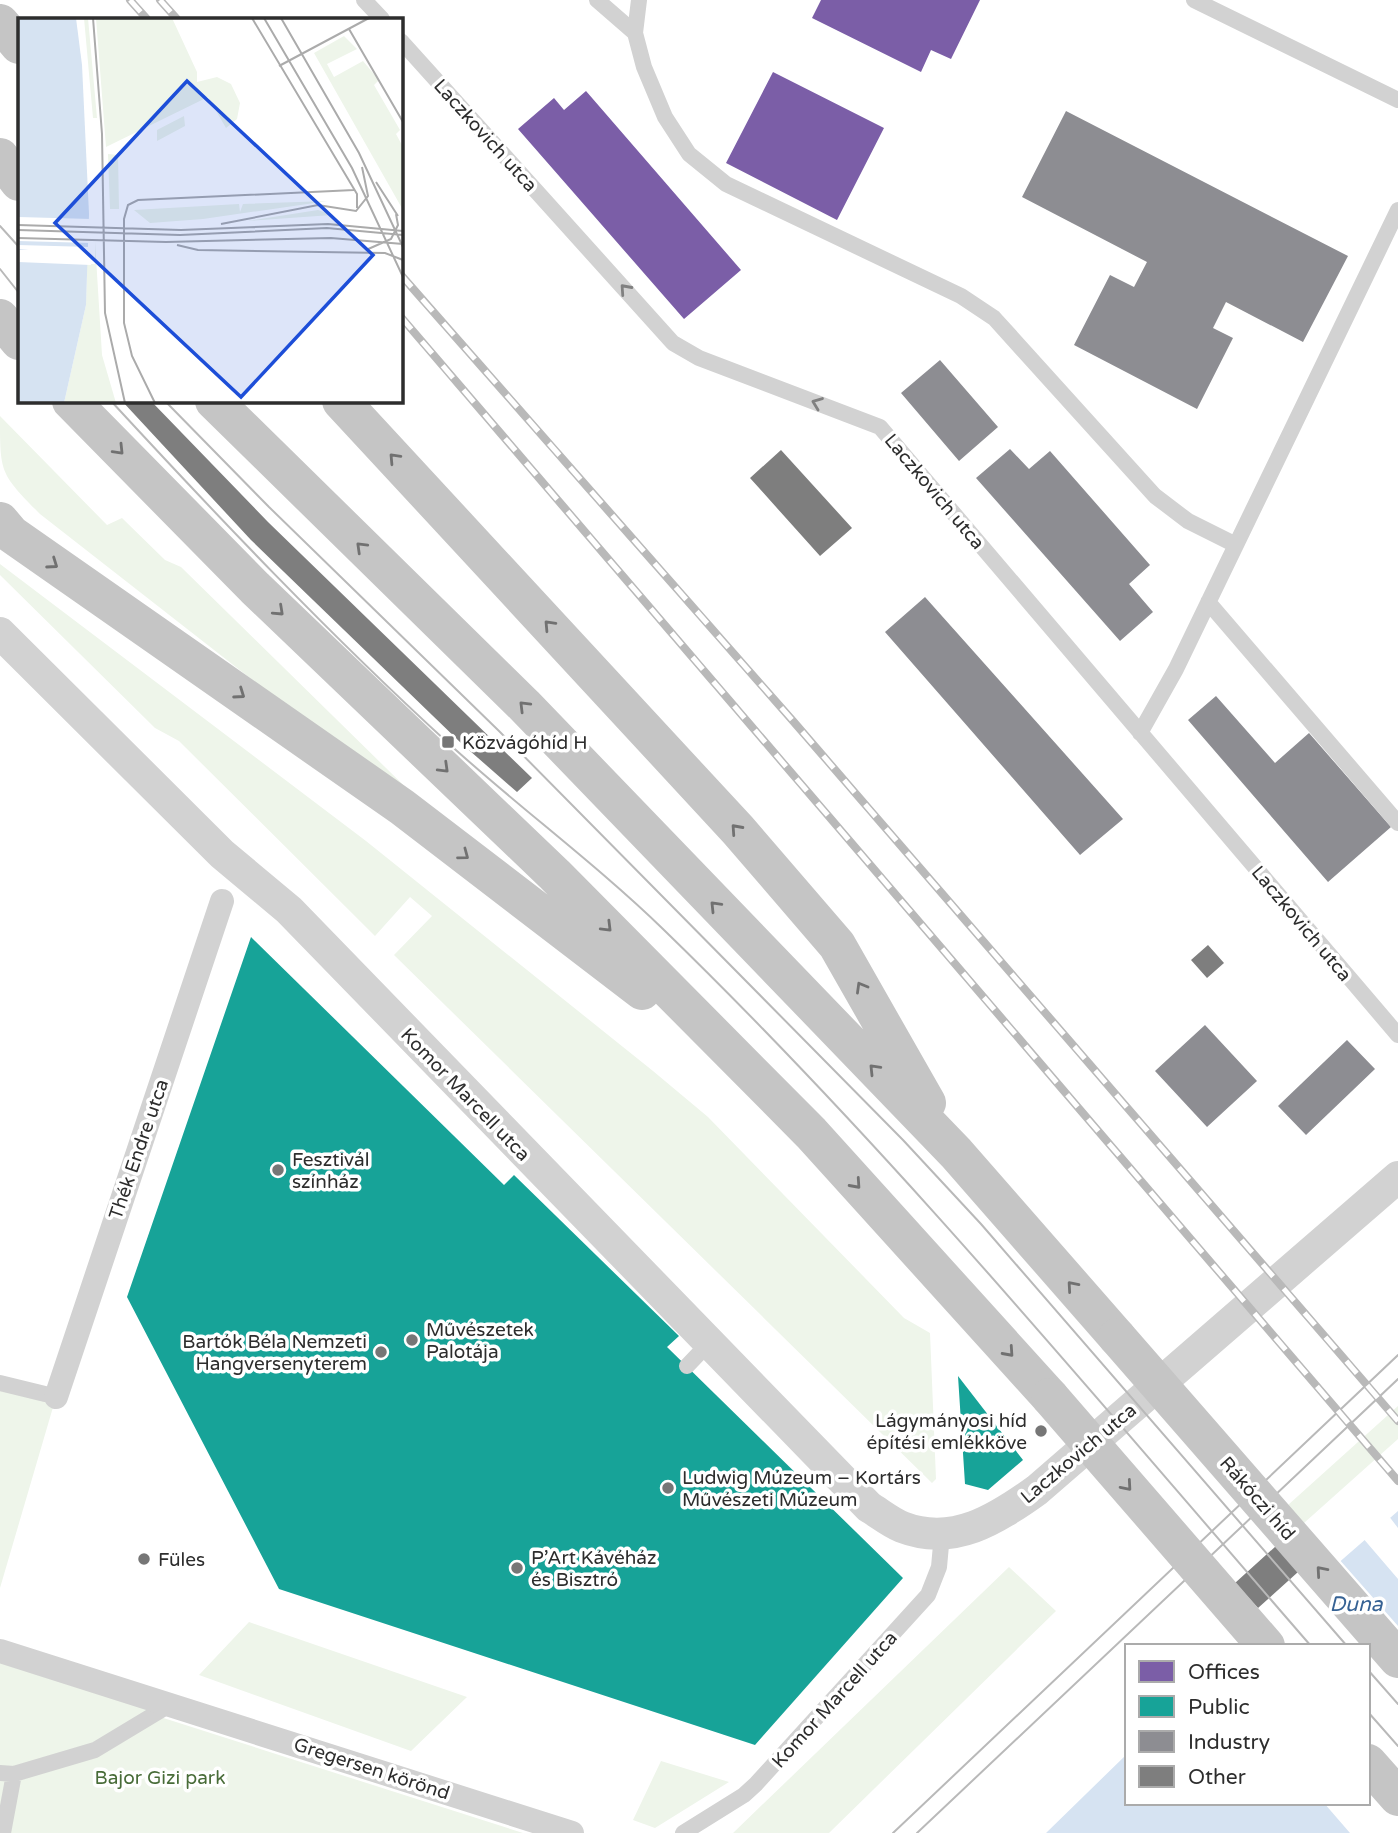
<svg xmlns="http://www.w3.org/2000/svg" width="1398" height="1833" font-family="'Varela Round',sans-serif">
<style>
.green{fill:#eef5ea}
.water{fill:#d6e3f2}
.pier{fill:#fff}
.offices{fill:#7b5ea7}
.public{fill:#17a398}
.industry{fill:#8d8d92}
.building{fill:#7e7e7e}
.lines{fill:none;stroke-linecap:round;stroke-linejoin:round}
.service{stroke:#d2d2d2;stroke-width:16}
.pedestrian{stroke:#d2d2d2;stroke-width:24}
.minor{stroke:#d2d2d2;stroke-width:32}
.primary{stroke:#c5c5c5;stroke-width:38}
.tram{stroke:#b9b9b9;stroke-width:2}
.rail-casing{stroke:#b9b9b9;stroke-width:8}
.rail{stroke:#fff;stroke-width:5;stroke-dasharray:16;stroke-linecap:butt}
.primary-bridge{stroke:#c5c5c5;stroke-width:38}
.oneway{stroke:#808080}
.oneway2{stroke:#717171}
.poi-dot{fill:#767676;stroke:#fff;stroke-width:2.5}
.labels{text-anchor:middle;stroke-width:7;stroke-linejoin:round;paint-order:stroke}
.street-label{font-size:19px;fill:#2d2d2d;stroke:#fff}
.poi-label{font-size:19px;fill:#2d2d2d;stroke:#fff;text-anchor:start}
.park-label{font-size:19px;fill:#486c38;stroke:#fff}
.water-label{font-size:21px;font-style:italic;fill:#366294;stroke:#fff}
.inset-road{fill:none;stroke:#ababab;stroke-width:2}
.view{fill:#1d4ed8;fill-opacity:0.15;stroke:#1d4ed8;stroke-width:3.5}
.inset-edge{fill:none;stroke:#2d2d2d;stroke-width:3.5}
</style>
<rect width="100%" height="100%" fill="#fff"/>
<path class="green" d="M0,416L107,525L122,518L165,560L181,567L437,818L438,825L40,514C0,473 0,474 0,416Z
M0,564L366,841L653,1071L708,1117L904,1318L930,1333L936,1479L932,1483L394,955L432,916L410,897L375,936L179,741L155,728L0,575Z
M0,1383L56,1397L0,1588Z
M1398,1406V1439L1304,1523L1278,1514Z
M1009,1567L1056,1611L829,1833H733Z
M249,1622L467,1697L411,1751L199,1675Z
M0,1651L173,1703L154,1715L523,1833H0Z
M661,1761L729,1782L655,1828L633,1820Z"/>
<path class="water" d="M1398,1511V1833H1046L1127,1754V1803H1368V1646H1243Z"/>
<path class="pier" d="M1388,1515L1398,1528V1579L1362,1537Z
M1338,1558L1398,1626V1833H1350L1324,1803H1368V1646H1240Z"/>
<path class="offices" d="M821,0H980L951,59L931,50L921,72L812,18Z
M773,72L884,128L837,220L726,163Z
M586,91L741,270L684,319L518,129L554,98L564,110Z"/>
<path class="public" d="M251,937L504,1185L514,1175L679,1336L667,1347L903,1578L755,1745L279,1589L127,1297Z
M958,1376L1023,1460L988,1490L965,1484Z"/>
<path class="industry" d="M1066,111L1348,256L1303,342L1226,302L1213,328L1233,338L1197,409L1074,345L1110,275L1134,287L1147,262L1022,197Z
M940,360L998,427L959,461L901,393Z
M1010,449L1029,469L1050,451L1150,565L1129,584L1153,612L1120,641L976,478Z
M925,597L1123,819L1080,855L885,632Z
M1216,696L1275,763L1309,733L1391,827L1328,882L1188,720Z
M1205,1025L1257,1081L1207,1127L1155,1071Z
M1347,1040L1375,1069L1306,1135L1278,1106Z"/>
<path class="building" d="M122,401H151L268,522L532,778L517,792L462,744L251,540Z
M781,450L852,528L820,556L750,478Z
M1208,945L1224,963L1207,978L1191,960Z
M1276,1546L1298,1572L1258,1608L1235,1583Z"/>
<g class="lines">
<path class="service" d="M364,0L382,19
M597,0L635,33L644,67L665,117L689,154L726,184L961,296L994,318L1155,496L1188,521L1236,545
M1194,0L1398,100
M635,33L639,0
M401,41L673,343L699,358L880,427L1398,1035
M1208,602L1398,823
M1140,733L1176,669L1398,210
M687,1366L708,1344
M0,1383L45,1394
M0,1773L14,1774L95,1750L173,1703
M3,1833L14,1774
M683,1833L744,1795L756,1784L928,1595L939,1567L942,1534"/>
<path class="pedestrian" d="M56,1397L222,901
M0,1651L572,1833"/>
<path class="minor" d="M0,633L222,854L289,910L869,1507C879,1513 890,1522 902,1527C953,1547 997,1519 1037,1490L1398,1177"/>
<path class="primary" d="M0,23L19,45
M0,157L19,182
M0,318L19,341
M71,401L255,588L555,875L811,1133L1050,1397
M214,401L524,705L956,1153L1117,1337
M341,401L738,830L837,945L927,1103
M0,521L11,534L402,807L642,991
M1368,1763L1398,1797"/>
<path class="tram" d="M0,226L19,247
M0,269L19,293
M111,401C219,518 329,634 447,742C517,806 595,863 664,930C895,1154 1100,1403 1311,1646
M165,401L269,507L499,731L903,1140L981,1224L1347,1646
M1368,1670L1398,1704
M1368,1712L1398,1746
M893,1833L1398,1355
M917,1833L1398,1379"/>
<defs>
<path id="rail" d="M130,0L147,19
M160,0L177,19
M401,275L793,721L1398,1421
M401,317L1398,1481"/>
</defs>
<use href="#rail" class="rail-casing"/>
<use href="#rail" class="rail"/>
<path class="primary-bridge" d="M1117,1337L1398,1659
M1050,1397L1266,1646"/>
</g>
<defs><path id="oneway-chevron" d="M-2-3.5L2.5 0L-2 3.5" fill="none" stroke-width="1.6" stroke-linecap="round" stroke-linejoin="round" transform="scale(1.75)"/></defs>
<g class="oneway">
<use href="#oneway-chevron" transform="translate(625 289) rotate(-132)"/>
<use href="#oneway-chevron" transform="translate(817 403) rotate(-159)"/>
</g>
<g class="oneway2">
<use href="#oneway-chevron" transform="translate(119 450) rotate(46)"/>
<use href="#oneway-chevron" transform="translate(394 458) rotate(-133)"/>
<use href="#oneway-chevron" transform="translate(361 547) rotate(-136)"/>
<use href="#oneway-chevron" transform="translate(53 564) rotate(35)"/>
<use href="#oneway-chevron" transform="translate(279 611) rotate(43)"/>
<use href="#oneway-chevron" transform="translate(549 625) rotate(-133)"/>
<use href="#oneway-chevron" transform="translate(240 694) rotate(35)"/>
<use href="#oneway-chevron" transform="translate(524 706) rotate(-135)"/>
<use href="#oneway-chevron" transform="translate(444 768) rotate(44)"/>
<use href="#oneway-chevron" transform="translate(736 829) rotate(-132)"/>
<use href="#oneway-chevron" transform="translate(464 855) rotate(37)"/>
<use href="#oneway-chevron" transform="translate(715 906) rotate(-134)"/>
<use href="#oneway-chevron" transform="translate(607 927) rotate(45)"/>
<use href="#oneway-chevron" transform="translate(861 987) rotate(-120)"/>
<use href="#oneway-chevron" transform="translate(874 1069) rotate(-134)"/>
<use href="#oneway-chevron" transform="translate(856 1184) rotate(48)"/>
<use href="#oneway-chevron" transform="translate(1072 1286) rotate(-131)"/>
<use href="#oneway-chevron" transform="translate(1009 1352) rotate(48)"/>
<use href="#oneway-chevron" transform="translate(1127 1486) rotate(49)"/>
<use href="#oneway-chevron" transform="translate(1321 1571) rotate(-131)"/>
</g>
<g class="poi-dot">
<rect x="441" y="735" width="14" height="14" rx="3.5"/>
<circle cx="278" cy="1170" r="7"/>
<circle cx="412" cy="1340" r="7"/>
<circle cx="381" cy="1352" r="7"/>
<circle cx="1041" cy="1431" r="7"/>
<circle cx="668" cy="1488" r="7"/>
<circle cx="144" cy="1559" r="7"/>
<circle cx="517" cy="1568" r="7"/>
</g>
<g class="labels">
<g class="street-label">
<text transform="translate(486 135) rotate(48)" y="7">Laczkovich utca</text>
<text transform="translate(935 491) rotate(50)" y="7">Laczkovich utca</text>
<text transform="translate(1302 923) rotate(50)" y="7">Laczkovich utca</text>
<text transform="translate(466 1094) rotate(46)" y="7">Komor Marcell utca</text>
<text transform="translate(138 1149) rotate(-71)" y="7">Thék Endre utca</text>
<text transform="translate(1078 1453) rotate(-40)" y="7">Laczkovich utca</text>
<text transform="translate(1258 1498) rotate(49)" y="7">Rákóczi híd</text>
<text transform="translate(834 1699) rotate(-48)" y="7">Komor Marcell utca</text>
<text transform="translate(372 1768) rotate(18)" y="7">Gregersen körönd</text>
</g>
<g class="poi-label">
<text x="462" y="749">Közvágóhíd H</text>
<text x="292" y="1166">Fesztivál<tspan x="292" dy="22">színház</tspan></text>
<text x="426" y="1336">Művészetek<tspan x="426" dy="22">Palotája</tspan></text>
<text x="367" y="1348" text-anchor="end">Bartók Béla Nemzeti<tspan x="367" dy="22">Hangversenyterem</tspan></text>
<text x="1027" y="1427" text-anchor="end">Lágymányosi híd<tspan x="1027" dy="22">építési emlékköve</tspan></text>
<text x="682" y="1484">Ludwig Múzeum – Kortárs<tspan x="682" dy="22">Művészeti Múzeum</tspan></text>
<text x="531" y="1564">P’Art Kávéház<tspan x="531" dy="22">és Bisztró</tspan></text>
<text x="158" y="1566">Füles</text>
</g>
<g class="park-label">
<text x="160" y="1784">Bajor Gizi park</text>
</g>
<g class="water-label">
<text x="1356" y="1611">Duna</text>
</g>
</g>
<g transform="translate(18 18)">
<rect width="385" height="385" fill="#fff"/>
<path d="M66,0H70L79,100H75ZM78,0H154L179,54V64L199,59L213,66L222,85L219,101L208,110L190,79L88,129ZM326,18L339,31L309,46L316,59L345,43L361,62L356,67L382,112L378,116L385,129V192L296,35ZM166,98L167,108L139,123V112ZM90,136L100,137L101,191H92ZM310,183L185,201L132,205L116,192L221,186L222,194L225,186ZM300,192L314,197L230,203ZM77,223L84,337L98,385H46L68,287L69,246H77Z" fill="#eef5ea"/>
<path d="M0,0H58L64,47L71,196L68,287L46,385H0Z" fill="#d6e3f2"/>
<path d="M0,199L74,201L73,225L0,223ZM0,227L73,229V247L0,244V232H11L0,231Z" fill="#fff"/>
<path class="inset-road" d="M75,0L84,116L87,295L107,385M234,0L339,176V190M246,0L334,150L385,259M263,0L341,135L385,229M331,11L385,104M261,48L351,0M358,164L380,198M203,206L300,187L338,193L350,178L344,149M0,207L163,212L310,206L385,213M0,212L162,217L309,210L385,217M0,220L148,224L313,220L385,226M159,227L180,232L367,235L385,242M348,232L373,221L380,207L378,196M137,385L114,338L106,305V201L110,187L120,182L336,172"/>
<path class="view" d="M169,63L355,237L223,379L37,205Z"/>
<rect width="385" height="385" class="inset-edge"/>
</g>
<rect x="1125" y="1644" width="245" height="161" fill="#ffffff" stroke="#ababab" stroke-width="2"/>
<rect x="1139" y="1661" width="35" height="21" fill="#7b5ea7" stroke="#ababab" stroke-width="2"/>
<text x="1188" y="1679" font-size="21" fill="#2d2d2d">Offices</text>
<rect x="1139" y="1696" width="35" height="21" fill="#17a398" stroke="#ababab" stroke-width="2"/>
<text x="1188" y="1714" font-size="21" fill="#2d2d2d">Public</text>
<rect x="1139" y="1731" width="35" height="21" fill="#8d8d92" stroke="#ababab" stroke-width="2"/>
<text x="1188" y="1749" font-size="21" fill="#2d2d2d">Industry</text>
<rect x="1139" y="1766" width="35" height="21" fill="#7e7e7e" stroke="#ababab" stroke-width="2"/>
<text x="1188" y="1784" font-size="21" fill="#2d2d2d">Other</text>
</svg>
